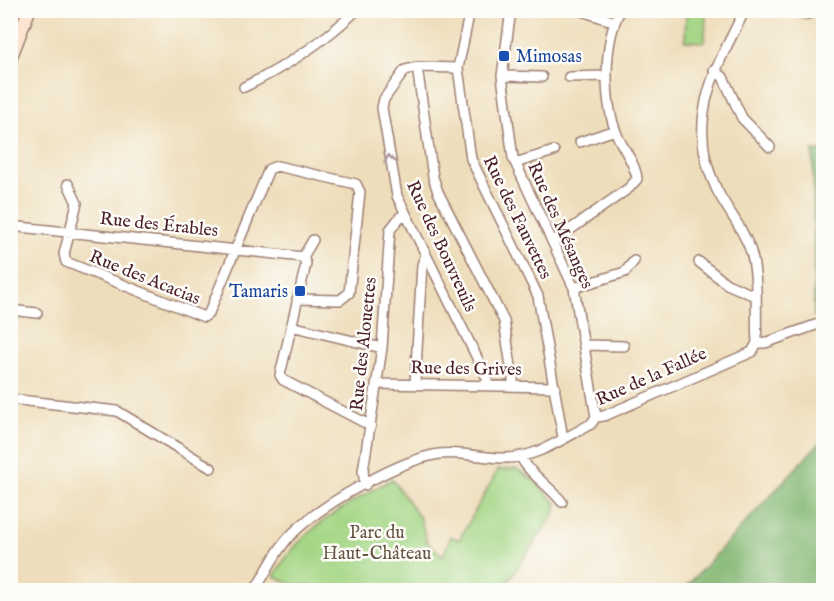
<svg xmlns="http://www.w3.org/2000/svg" width="834" height="601" font-family="'IM FELL English',serif">
<style>
.green{fill:#a4d685;stroke:#777a58;stroke-width:1.5}
.forest{fill:#83b772;stroke:#666b4e;stroke-width:1.5}
.lines{fill:none;stroke-linecap:round;stroke-linejoin:round}
.street-casing{stroke:#9c7e72;stroke-width:12}
.secondary-casing{stroke:#9c7e72;stroke-width:15}
.street{stroke:#fff;stroke-width:9}
.secondary{stroke:#fde4d0;stroke-width:12}
.oneway{stroke:#ae9aa0}
.transit-dot{fill:#1a4fb4;stroke:#fdfcf7;stroke-width:2}
.labels{text-anchor:middle;stroke-width:5;stroke-linejoin:round;paint-order:stroke}
.transit-label{font-size:18px;fill:#164399;stroke:#fdfcf7;text-anchor:start}
.street-label{font-size:18px;fill:#4a1f2b;stroke:#fdfcf7}
.park-label{font-size:18px;fill:#655646;stroke:#fdfcf7}
</style>
<rect width="100%" height="100%" fill="#fdfcf7"/>
<filter id="ink" filterUnits="userSpaceOnUse"><feTurbulence type="fractalNoise" baseFrequency=".0167" numOctaves="2"/><feDisplacementMap in="SourceGraphic" scale="12" xChannelSelector="R" yChannelSelector="G"/><feConvolveMatrix kernelMatrix="1 2 1 2 8 2 1 2 1" color-interpolation-filters="sRGB"/></filter>
<filter id="wash" filterUnits="userSpaceOnUse"><feTurbulence type="fractalNoise" baseFrequency=".008" numOctaves="4" result="noise"/><feDisplacementMap in="SourceGraphic" scale="24" xChannelSelector="R" yChannelSelector="G"/><feGaussianBlur stdDeviation="1.35" result="paint"/><feColorMatrix in="noise" values="0 0 0 0 0 0 0 0 0 0 0 0 0 0 0 0 0 1.4 0 .05"/><feComposite in="paint" operator="in"/></filter>
<g filter="url(#wash)">
<rect width="100%" height="100%" fill="#eeddba"/>
<path class="green" d="M686,11H706L705,42L685,41Z
M517,469L535,481L557,504L555,512L502,590H319L309,585H292L274,576C302,527 345,506 392,479L420,518L427,542L443,556L451,536L459,540L498,470Z"/>
<path class="forest" d="M813,151H824L823,314L814,316Z
M823,439V590H683Z"/>
</g>
<g filter="url(#ink)">
<g class="lines">
<defs>
<path id="street" d="M470,10L458,68L471,159L538,296L563,438
M511,10L502,76L513,158L574,288L596,417
M745,10C715,69 684,121 716,188C726,209 744,229 751,252C759,280 755,314 757,343
M790,10L805,15L819,10
M582,11L615,22
M417,67L433,177L438,192L504,321L514,386
M458,68L417,67L405,70L384,99L382,108L397,196L487,378V385
M714,70L723,77L742,118L770,147
M502,76L542,77
M569,77L606,76
M244,87C286,67 322,43 357,10
M580,142L615,130
M515,163L554,151
M68,184L77,203L64,254L66,262L204,317L209,313L269,169L277,166L356,184L360,192L349,293L340,300L297,299
M10,226L303,257
M313,240L303,257L306,264L280,375L283,380L371,426
M554,241L629,188L637,179C636,165 624,150 618,137C603,103 603,44 620,10
M699,262L727,284L755,296
M574,288L625,272L634,261
M10,310L37,313
M291,326L382,348
M757,343H765L824,322
M584,345L624,346
M376,384L555,387
M415,384L422,265L426,255
M10,399L117,411L211,468
M520,456C530,475 549,485 562,502
M365,485L363,471L382,348L390,230L400,217L406,214
M255,590C266,573 275,552 289,537C318,506 399,460 439,454C461,451 481,458 503,458C535,459 564,438 591,424L596,417L604,416L752,352L757,343"/>
<path id="secondary" d="M10,59L29,10"/>
</defs>
<use href="#street" class="street-casing"/>
<use href="#secondary" class="secondary-casing"/>
<use href="#street" class="street"/>
<use href="#secondary" class="secondary"/>
</g>
<defs><path id="oneway-chevron" d="M-2-3.5L2.5 0L-2 3.5" fill="none" stroke-width="1.6" stroke-linecap="round" stroke-linejoin="round" transform="scale(1.5)"/></defs>
<use class="oneway" href="#oneway-chevron" transform="translate(389 159) rotate(-99)"/>
</g>
<g class="transit-dot">
<rect x="498" y="50" width="12" height="12" rx="3"/>
<rect x="294" y="285" width="12" height="12" rx="3"/>
</g>
<g class="labels">
<g class="transit-label">
<text x="516" y="62">Mimosas</text>
<text x="288" y="297" text-anchor="end">Tamaris</text>
</g>
<g class="street-label">
<text transform="translate(518 217) rotate(64)" y="6">Rue des Fauvettes</text>
<text transform="translate(159 224) rotate(6)" y="6">Rue des Érables</text>
<text transform="translate(561 225) rotate(66)" y="6">Rue des Mésanges</text>
<text transform="translate(442 246) rotate(65)" y="6">Rue des Bouvreuils</text>
<text transform="translate(145 277) rotate(22)" y="6">Rue des Acacias</text>
<text transform="translate(363 344) rotate(-84)" y="6">Rue des Alouettes</text>
<text transform="translate(466 368) rotate(1)" y="6">Rue des Grives</text>
<text transform="translate(651 376) rotate(-24)" y="6">Rue de la Fallée</text>
</g>
<g class="park-label">
<text x="377" y="538">Parc du<tspan x="377" dy="21">Haut-Château</tspan></text>
</g>
</g>
<rect width="834" height="601" fill="none" stroke="#fdfcf7" stroke-width="36"/>
</svg>
